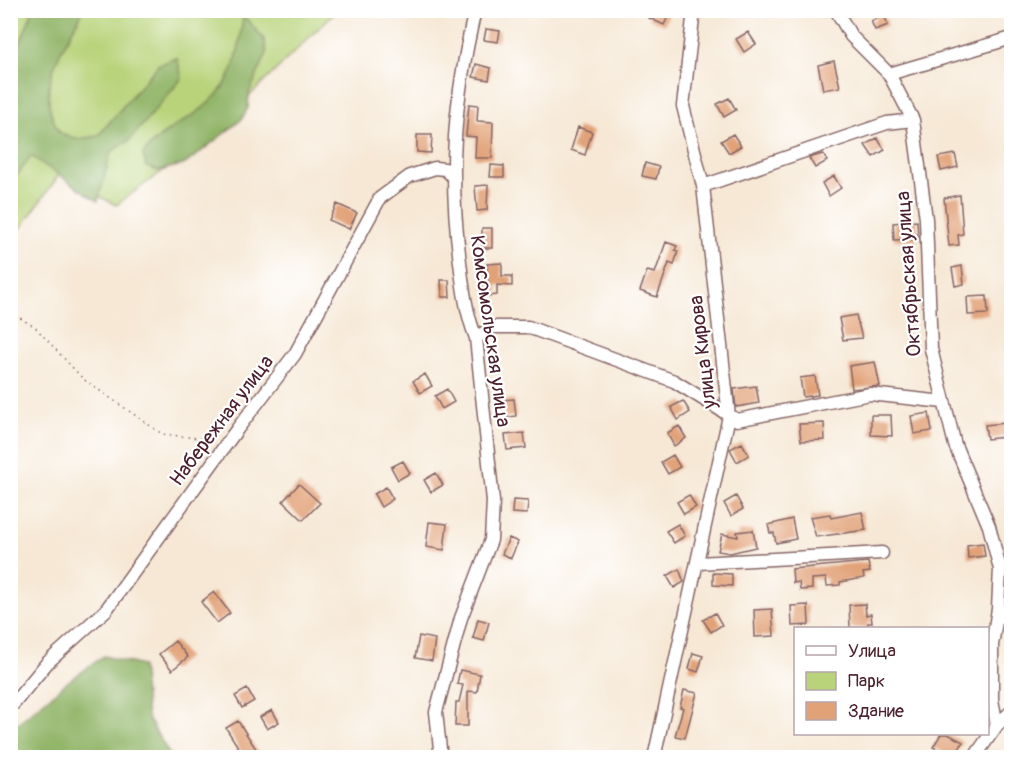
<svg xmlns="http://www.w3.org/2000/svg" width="1022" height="768" font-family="Pangolin,sans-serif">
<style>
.green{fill:#b8d379;stroke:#817952;stroke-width:1.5}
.forest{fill:#92b569;stroke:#6e6a4a;stroke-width:1.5}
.building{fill:#e2a278}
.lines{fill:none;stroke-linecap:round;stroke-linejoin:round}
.minor-casing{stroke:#866566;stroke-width:15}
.path{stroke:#866566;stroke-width:1.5;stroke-dasharray:1.5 4.5;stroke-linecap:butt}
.minor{stroke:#fff;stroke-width:12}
.labels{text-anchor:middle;stroke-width:4.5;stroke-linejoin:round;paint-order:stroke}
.street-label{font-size:20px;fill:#4a1f2b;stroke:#fff}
</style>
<rect width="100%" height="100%" fill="#fff"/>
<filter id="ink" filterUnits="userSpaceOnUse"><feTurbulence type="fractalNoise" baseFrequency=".0167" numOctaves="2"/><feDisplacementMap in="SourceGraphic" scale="12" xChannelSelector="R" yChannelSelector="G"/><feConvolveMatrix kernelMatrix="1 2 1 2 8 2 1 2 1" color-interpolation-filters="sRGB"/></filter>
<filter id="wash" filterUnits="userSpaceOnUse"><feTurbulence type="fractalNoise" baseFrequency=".008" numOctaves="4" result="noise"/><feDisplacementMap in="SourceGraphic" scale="24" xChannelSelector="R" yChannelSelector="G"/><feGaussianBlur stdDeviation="1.35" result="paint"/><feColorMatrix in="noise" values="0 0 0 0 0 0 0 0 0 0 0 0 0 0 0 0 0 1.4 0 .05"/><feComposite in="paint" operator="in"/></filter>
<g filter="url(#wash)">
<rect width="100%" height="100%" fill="#f6e8d5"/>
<path class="green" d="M11,11H336L204,141L116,205L59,175L11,242Z"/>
<path class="forest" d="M33,10L83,11C62,50 32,90 60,133L78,139L98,136L158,65L177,58L182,78L129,141L111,152L98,201L31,156L11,184V66Z
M243,15L264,39L267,53L249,93L248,108L241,120L185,164L158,171L146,167L143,154C156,137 172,128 190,117C232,90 239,62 243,15Z
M104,656L142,666L147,717L171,757H11V729L66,683Z"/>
<g id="blocks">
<path class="building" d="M652,10H671L664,25L649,18Z
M872,10H882L888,25L875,30L871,21L876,19Z
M486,29L500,31L498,42L484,40Z
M748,32L756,44L744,52L736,39Z
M834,61L840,87L823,90L818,65Z
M476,64L491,68L489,80L473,77Z
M729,98L736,110L724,117L717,104Z
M469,104L478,105L477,121L493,122L492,158H475L476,137L466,136Z
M578,127L592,132L585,155L571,150Z
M733,134L741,146L729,153L721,141Z
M417,135H432L431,153L417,152Z
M877,138L885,150L873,157L865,145Z
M823,154L827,161L815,168L809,158Z
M955,154L958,167L941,171L938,157Z
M645,163L659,167L656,179L642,176Z
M491,165L504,166V177H490Z
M834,176L841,188L829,196L822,183Z
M488,185L487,210L477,211L475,186Z
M960,195L963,234L958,235L959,245L949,246L944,198Z
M337,204L357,213L349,229L329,220Z
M917,221L918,239L894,240L893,223Z
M482,228H492V248H482Z
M666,242L677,246L675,250L678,251L674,265L669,263L657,297L640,291L647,271L655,273Z
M502,263V276H512V286L497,285V295L488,296L487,264Z
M962,266L964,284L955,286L952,268Z
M441,280H449L450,297H442Z
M987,296L988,314L968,315L967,297Z
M856,315L862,338L843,340L839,318Z
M875,362L880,386L852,389L849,366Z
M425,374L432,386L420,393L413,381Z
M815,376L818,395L803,397L800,378Z
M756,386L759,403L736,407L734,389Z
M447,389L454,402L442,409L435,396Z
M514,399L516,416L504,418L502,400Z
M683,401L690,412L678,420L671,407Z
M929,413L932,431L914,434L911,416Z
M871,415H891L892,436L871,435Z
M824,423L825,440L801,441L799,424Z
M1005,423L1006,437L987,439L985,425Z
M679,426L686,438L674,446L667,433Z
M524,433L526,448L507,450L505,435Z
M742,443L749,455L737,462L730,449Z
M673,455L680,467L668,474L661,462Z
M403,461L410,473L398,480L391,467Z
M436,473L443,485L431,492L424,480Z
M299,484L320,503L303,520L283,501Z
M386,487L393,499L381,507L374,494Z
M689,495L696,507L684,514L677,502Z
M736,496L743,509L731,516L724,503Z
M513,500L528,501L527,514L512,513Z
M862,512L866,530L816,537L810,517L830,514L831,518Z
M792,519L796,539L776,543L774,533H770L768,525Z
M429,522L447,524L444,550L426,547Z
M678,524L685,536L674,543L666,531Z
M753,530L756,547L730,553L718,551L722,534L738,537L737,532Z
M509,538L518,542L511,558L502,554Z
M983,543L985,556L968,558L967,545Z
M868,562L870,572L863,573L864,578L840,582V585L827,586L826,578L812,579V589L800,590L799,582L793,583L792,569Z
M679,569L684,582L674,588L667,576Z
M713,573L732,574V586L713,585Z
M214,592L230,613L217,623L201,602Z
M865,604L866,615L871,614L872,623H868V628H850L849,605Z
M808,605L809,625L792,626L791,606Z
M772,609L774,636L755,637L754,610Z
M715,613L722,625L711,632L703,620Z
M478,619L489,622L484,641L473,638Z
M419,636L435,639L432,661L415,658Z
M175,641L188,657L172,670L159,654Z
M693,653L703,656L698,672L689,669Z
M460,670L480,674L477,692L468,691V726H455L456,702H459L463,685L457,684Z
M247,689L254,701L242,708L235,696Z
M684,690L697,693L685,738L675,736L683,708L680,707Z
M272,710L279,722L267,729L260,717Z
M238,721L260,755L255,758H245L226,728Z
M941,734H948L963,742L954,758L933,747Z"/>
</g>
</g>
<g filter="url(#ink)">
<use href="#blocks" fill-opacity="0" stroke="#866566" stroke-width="1.5"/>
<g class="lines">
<defs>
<path id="minor" d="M836,10L851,36L889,74L913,120L926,219L931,349L955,445L989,526L1000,569L998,609L992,645V700L997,725
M889,74L1012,38
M703,186L887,123L913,120
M476,338L493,327H528L674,381L737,420L870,394L944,402
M698,563L882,553
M10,708L47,663L106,610L238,428L295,354L380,198L410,176L435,168L445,169L452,176
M441,758L436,712L461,618L491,540L493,501L476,338C466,313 463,288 460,262C448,168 454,102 475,10
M654,758L729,416L703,186L683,106L694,10
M974,758L997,725L1012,711"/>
</defs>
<use href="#minor" class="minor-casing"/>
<path class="path" d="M10,312L35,327L83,379L162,434L215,440"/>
<use href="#minor" class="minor"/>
</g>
</g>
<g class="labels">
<g class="street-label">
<text transform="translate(908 274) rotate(-94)" y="7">Октябрьская улица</text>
<text transform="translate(491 331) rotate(82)" y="7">Комсомольская улица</text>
<text transform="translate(702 352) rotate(-97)" y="7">улица Кирова</text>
<text transform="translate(221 420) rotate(-53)" y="7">Набережная улица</text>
</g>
</g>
<rect width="1022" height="768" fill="none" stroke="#fff" stroke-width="36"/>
<rect x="794" y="627" width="195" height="108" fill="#ffffff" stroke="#b7a5aa" stroke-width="1.5"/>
<rect x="806" y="646" width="30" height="9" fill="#ffffff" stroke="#b7a5aa" stroke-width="1.5"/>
<text x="848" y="657" font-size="18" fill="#4a1f2b">Улица</text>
<rect x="806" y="672" width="30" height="18" fill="#b8d379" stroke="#b7a5aa" stroke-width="1.5"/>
<text x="848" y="687" font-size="18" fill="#4a1f2b">Парк</text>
<rect x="806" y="702" width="30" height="18" fill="#e2a278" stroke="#b7a5aa" stroke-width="1.5"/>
<text x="848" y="717" font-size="18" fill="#4a1f2b">Здание</text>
</svg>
